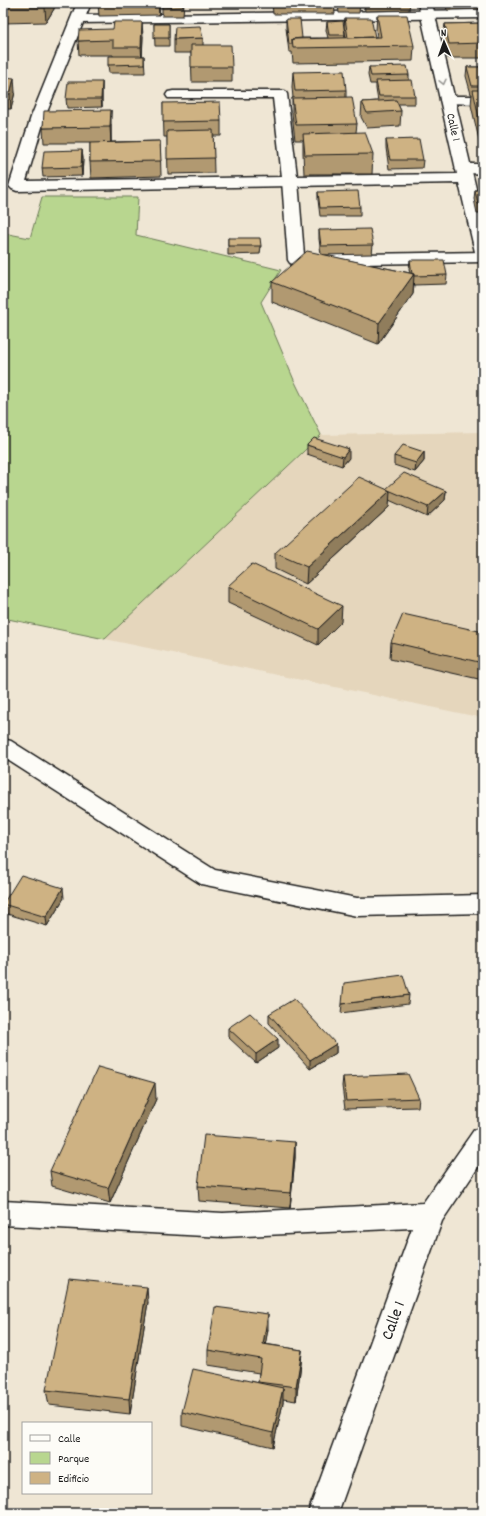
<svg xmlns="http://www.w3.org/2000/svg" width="486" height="1516" font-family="Dekko,sans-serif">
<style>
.built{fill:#e5d6bc}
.green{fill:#b8d68f;stroke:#6a7956}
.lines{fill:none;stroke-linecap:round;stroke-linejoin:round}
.lane-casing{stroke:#1c1c1c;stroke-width:3}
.street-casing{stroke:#1c1c1c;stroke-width:3}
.lane{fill:#fdfcf7;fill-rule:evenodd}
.street{fill:#fdfcf7;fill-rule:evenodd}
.wall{fill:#b19971;stroke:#1c1c1c}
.shaded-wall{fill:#907d5c;stroke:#1c1c1c}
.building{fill:#ceb283;stroke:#1c1c1c}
.oneway{stroke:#989794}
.labels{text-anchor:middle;stroke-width:3.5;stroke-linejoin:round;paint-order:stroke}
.far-street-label{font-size:12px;fill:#1c1c1c;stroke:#fdfcf7}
.near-street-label{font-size:17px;fill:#1c1c1c;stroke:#fdfcf7}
</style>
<rect width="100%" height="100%" fill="#efe6d4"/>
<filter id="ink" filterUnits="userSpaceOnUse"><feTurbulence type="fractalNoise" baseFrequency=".025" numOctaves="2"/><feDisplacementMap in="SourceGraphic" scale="8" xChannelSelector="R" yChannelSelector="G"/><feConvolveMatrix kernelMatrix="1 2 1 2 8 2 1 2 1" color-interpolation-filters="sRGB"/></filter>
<g filter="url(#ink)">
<path class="built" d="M483,432V718L105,639L321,435Z"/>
<path class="green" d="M42,197H138L136,235L281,270L261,302L294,380L321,435L105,639L3,618V233L30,238Z"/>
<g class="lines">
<defs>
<path id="lane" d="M483,10V18L78,23L73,22L71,19L73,16L78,15Z
M447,96H483V104L442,103L440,100L442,97Z
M463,164H483V174L458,172L455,169L458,166Z
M290,176L295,178L298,181L304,255L483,252V262L296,265L290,263L288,260L282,181L285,178Z"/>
<path id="street" d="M77,3H91L45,117L26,181L282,177L273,98H168L166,95L168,92L173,91H285L287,94L297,176L457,174L418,3H432L483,218V257L477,255L475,252L459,183L17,191L12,189L9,186L31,117Z
M3,739L11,741L215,870L357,898L483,895V913L357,916L201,884L3,757Z
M483,1127V1160L442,1221L338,1513H308L412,1228L223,1237L3,1225V1201L223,1213L423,1203L474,1130Z"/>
</defs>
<use href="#lane" class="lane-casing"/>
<use href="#street" class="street-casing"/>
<use href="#lane" class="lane"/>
<use href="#street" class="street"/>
</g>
<path class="wall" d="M3,3H58L57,6H54V9L46,22L3,23Z
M98,3H160L159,15L99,16Z
M162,3H184L183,16H162Z
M272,3H334L335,14H273Z
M338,3H360L359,13H339Z
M364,3H410L409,10L365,11Z
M445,3H483V9L447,10Z
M377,15L414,46L413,61L293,63L292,52H289L286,28V19L302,38H328L326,30L327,22L345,35V38H346L344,26L345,18L375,37H377L376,30Z
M483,23V58H448L443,38L445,24Z
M154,24H169V46H155Z
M143,36L142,56H144L145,73H109L108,65L113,56V55H79L78,41Z
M203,38V45L232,67V82H192L191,53H174V39Z
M369,67L409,75V80L415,96V104H398L401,111L400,126L367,128L361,117L362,102L378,101L376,89V84H370L368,75Z
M467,67H483V153H482L471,105L472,94H471L466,76Z
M293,72L346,90V97L357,124L356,132L373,154L372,174H304L303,153V140H295L292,113V98H293L292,87Z
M3,77L15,92L11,109H3Z
M102,82V107L67,108L66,99Z
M163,103L221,121V136H213L214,173L168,174L167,137H164Z
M111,125V142L160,141L161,176L91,178L90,162V143H44L43,128Z
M386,140L423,160L422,168L389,169L386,148Z
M82,150L83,159L82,176L43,177L42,168Z
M475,190H483V213H477L474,199Z
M318,192L360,207V216H320L318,200Z
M319,230L373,245L372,254L323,255L410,273L409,269L410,260L447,275L446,284L414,285L413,294L378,344L272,302V282L321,254L319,239Z
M228,238L261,246L260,254L228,255Z
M307,445L349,458L342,466L307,454Z
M424,452V461L415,472L394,465V456Z
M386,489L446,491L445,500L427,517L389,500V507L306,584L275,569V553Z
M228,586L341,622L318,645L228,603Z
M483,632V680L390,659L391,642Z
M64,898L47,926L4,913L3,904Z
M409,995L408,1004L341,1013L342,1004Z
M269,1014L336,1044V1053L310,1069L269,1023Z
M228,1028L278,1048L256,1063L228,1037Z
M343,1077L419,1098L418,1107L345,1109L342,1086Z
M156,1099L110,1203L52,1186L50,1171Z
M295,1142V1158L290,1208L199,1201L198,1186Z
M148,1302L130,1414L49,1405L46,1390Z
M268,1329L265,1344L302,1350L301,1364L296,1401L283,1399V1403L273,1447L182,1426V1412L258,1383L259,1373L208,1365V1350Z"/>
<path class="shaded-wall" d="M48,3H54V9L46,22L45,8Z
M158,3H160L159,15Z
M142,22L143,36L142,61L141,47Z
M14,78L15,92L11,109L10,94Z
M102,82V107L101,99Z
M111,110V142L110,127Z
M82,150L83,159L82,176L81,167Z
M414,274L413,294L378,344L379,323Z
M349,449V458L342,466L343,457Z
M424,452V461L415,472L416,463Z
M390,491L389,507L306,584L307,567Z
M446,491L445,500L427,517L428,507Z
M342,606L341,622L318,645V629Z
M63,888L64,898L47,926L46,917Z
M278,1039V1048L256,1063V1054Z
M336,1044V1053L310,1069V1060Z
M155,1083L156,1099L110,1203L108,1188Z
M295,1142V1158L290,1208L291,1193Z
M147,1287L148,1302L130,1414L129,1399Z
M268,1314V1329L263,1358V1344Z
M302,1350L301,1364L296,1401V1387Z
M283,1388V1403L273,1447V1433Z"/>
<path class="building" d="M3,3H48L45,8H3Z
M162,3H183V7L162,8Z
M273,3H334L335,5L273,6Z
M377,15H407L414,46L293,48L292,39L381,37Z
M345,18H371L375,37L348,38Z
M286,19H300L302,38L292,39V44H289Z
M343,21L345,35H329L327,22Z
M114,22H142L141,47H113V40L78,41L79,30L113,29Z
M483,23V43L449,44L445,24Z
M154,24H169V38H154Z
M200,26L203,38L174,39L175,27Z
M191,45H231L232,67H191Z
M108,56H144V64L108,65Z
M407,66L409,75L371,76L369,67Z
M467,67H483V86H472Z
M344,71L346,90L295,91L293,72Z
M3,77L14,78L10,94H3Z
M412,80L415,96H379L376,81Z
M68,82H102L101,99H66Z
M473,90H483V136Z
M352,97L357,124L296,125L292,98Z
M396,100L401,111L367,113L362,102Z
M220,102L221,121L163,122V103Z
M111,110L110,127L43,128L44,111Z
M213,130L214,158L167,159V131Z
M365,132L373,154L305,155L303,134Z
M419,139L423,160H390L386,140Z
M160,141L161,161L90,162V143Z
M82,150L81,167L42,168L44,151Z
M475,190H483V204H478Z
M358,191L360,207L320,208L318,192Z
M370,229L373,245L321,246L319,230Z
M228,238H260L261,246H228Z
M307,251L414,274L379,323L272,282Z
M410,260H444L447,275L414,276V274H412Z
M314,438L349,449L343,457L307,445Z
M403,445L424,452L416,463L394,456Z
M404,473L446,491L428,507L386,489Z
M359,477L390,491L307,567L275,553Z
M252,564L342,606L318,629L228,586Z
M403,614L483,632V663L391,642Z
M21,875L63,888L46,917L3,904Z
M403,975L409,995L342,1004L344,983Z
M294,999L336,1044L310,1060L269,1014Z
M250,1013L278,1039L256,1054L228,1028Z
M98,1067L155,1083L108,1188L50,1171Z
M408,1074L419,1098L346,1101L343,1077Z
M204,1135L295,1142L291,1193L198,1186Z
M69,1279L147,1287L129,1399L46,1390Z
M215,1307L268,1314L263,1344L302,1350L296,1387L258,1382L261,1359L208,1350Z
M193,1369L283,1388L273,1433L182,1412Z"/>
<defs><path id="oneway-chevron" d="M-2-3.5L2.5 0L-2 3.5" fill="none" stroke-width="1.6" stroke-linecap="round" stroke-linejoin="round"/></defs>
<use class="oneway" href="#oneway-chevron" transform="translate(443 82) rotate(77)"/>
</g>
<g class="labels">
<g class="far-street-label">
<text transform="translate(454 127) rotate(77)" y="4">Calle 1</text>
</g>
<g class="near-street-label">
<text transform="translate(392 1320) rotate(-70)" y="6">Calle 1</text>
</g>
</g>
<rect width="486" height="1516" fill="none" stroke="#fdfcf7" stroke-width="16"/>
<rect x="8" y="8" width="470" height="1500" fill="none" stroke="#1c1c1c" stroke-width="1.5" filter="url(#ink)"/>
<rect x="22" y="1422" width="130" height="72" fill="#fdfcf7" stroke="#a3a29f"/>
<rect x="30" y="1435" width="20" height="6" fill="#fdfcf7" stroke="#a3a29f"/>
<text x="58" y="1442" font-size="12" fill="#1c1c1c">Calle</text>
<rect x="30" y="1452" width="20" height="12" fill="#b8d68f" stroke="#a3a29f"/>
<text x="58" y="1462" font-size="12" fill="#1c1c1c">Parque</text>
<rect x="30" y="1472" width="20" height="12" fill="#ceb283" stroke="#a3a29f"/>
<text x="58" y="1482" font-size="12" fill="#1c1c1c">Edificio</text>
<g transform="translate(444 42) rotate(358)" stroke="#fdfcf7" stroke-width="3" paint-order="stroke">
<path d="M0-3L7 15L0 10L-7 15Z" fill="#1c1c1c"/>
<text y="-6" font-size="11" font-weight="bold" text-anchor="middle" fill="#1c1c1c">N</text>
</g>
</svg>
